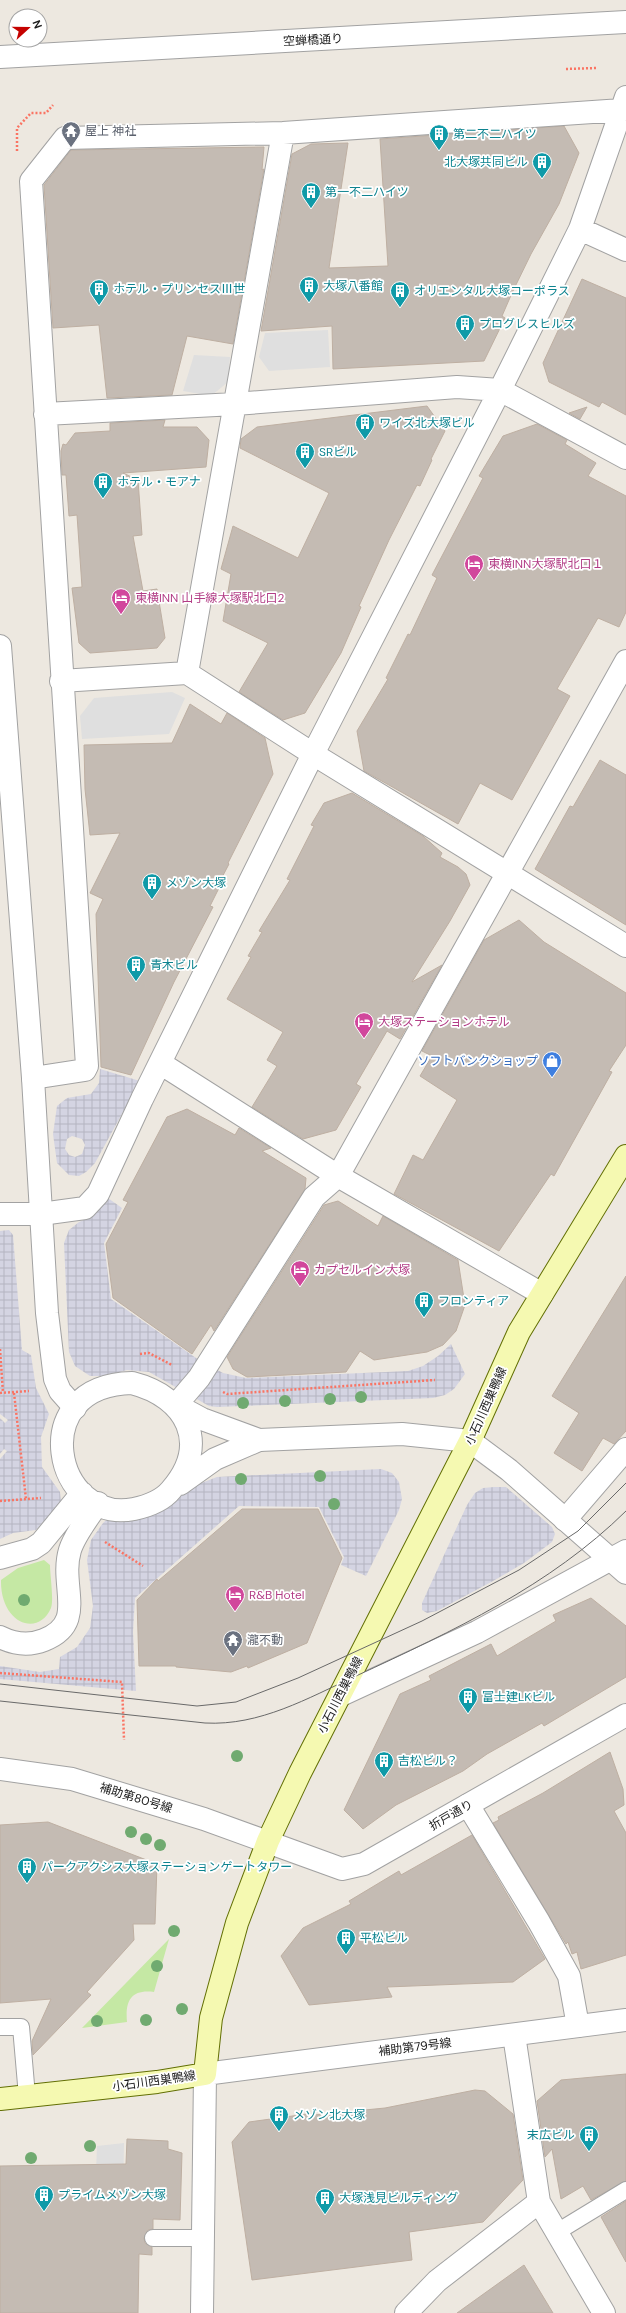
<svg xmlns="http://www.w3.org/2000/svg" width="626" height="2313" font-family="'DM Sans','Noto Sans JP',sans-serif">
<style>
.grass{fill:#c5e8a4}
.parking{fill:#dfdfdf}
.plaza{fill:url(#plaza-grid);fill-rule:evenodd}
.building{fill:#c4bbb3;stroke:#beafa2}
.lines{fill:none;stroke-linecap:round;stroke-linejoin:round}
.service-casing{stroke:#a2a2a2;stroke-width:18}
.minor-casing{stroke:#a2a2a2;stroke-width:24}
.tertiary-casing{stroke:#a2a2a2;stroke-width:24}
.secondary-casing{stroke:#626f04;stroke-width:24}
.path{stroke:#fa7463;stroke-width:2.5;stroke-dasharray:2 2;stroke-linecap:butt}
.service{stroke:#fff;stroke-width:16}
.minor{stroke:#fff;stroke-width:22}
.tertiary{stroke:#fff;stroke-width:22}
.secondary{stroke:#f5f9b1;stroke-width:22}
.tram{stroke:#696969;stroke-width:1}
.tree{fill:#70aa70}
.labels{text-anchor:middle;stroke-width:3.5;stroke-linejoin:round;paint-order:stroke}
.street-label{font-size:12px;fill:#1b1b1b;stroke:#fff}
.worship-label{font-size:12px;fill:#5b616d;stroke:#fff;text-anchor:start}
.culture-label{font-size:12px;fill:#0d838f;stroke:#fff;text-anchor:start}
.hotel-label{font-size:12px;fill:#b23c85;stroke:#fff;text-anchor:start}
.shop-label{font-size:12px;fill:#366cbe;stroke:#fff;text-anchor:end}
</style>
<defs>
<pattern id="plaza-grid" width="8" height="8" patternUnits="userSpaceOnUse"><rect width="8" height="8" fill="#d4d4e2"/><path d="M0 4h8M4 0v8" fill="none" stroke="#b5b5c1"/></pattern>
</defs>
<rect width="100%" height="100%" fill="#ede8e0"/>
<path class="grass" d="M44,1560L50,1565C50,1575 54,1600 51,1608C38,1638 0,1623 1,1580L18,1568Z
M169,1939L154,1992C131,1989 125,2001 127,2022L82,2028Z"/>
<path class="parking" d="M328,330L330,367L269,371L259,357L265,333Z
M194,355L230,357L228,382L211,396L183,391Z
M172,692L185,698L169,734L82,739L80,716L94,698Z
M124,2143L123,2200L95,2198L97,2146Z"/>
<path class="plaza" d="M100,1069L140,1081L95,1163L86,1172L79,1176L69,1175L57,1163L53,1134L57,1106L67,1098L91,1094L99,1083ZM72,1136L82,1139L85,1145L82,1154L75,1157L69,1155L65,1149L67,1139Z
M105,1196L122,1208L104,1243L111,1299L196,1358L223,1373L246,1378L408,1371L423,1366L438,1356L451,1344L465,1374L454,1389L445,1395L433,1398L217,1407L209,1406L149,1372L127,1370L105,1376H90L75,1366L69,1352L64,1243L69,1230L79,1222L93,1216Z
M9,1230L13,1235L22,1350L31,1355L36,1388L49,1414L41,1437L42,1467L60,1492L61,1502L36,1530L13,1533L0,1539V1459L7,1451L4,1449L0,1454V1418L5,1423L8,1420L0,1414V1231Z
M381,1469L392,1473L399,1482L402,1499L399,1510L366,1576L341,1565L344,1557L319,1507L239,1506L135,1598L133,1632L136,1691L0,1679V1666L40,1672L59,1669L60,1657L77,1647L90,1628L93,1606L87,1560L91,1540L103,1523L110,1517L175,1501L191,1487L217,1477Z
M494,1487H506L552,1527L555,1534L552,1542L524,1563L493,1581L437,1611L427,1613L422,1610V1603L467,1505L475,1493L483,1488Z"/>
<path class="building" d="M564,126L579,153L559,204L531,254L512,293L502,316L505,318L484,361L333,369L332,326L261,331L292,154L311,144L348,143L329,268L388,266L380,139Z
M264,147L262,170L264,169L233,344L187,336L172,395L107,398L99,325L53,328L44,185L71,150Z
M582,279L626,298V415L602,402L599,407L549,382L543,363Z
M427,406L445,431L431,459L432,460L420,486L417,485L389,540L359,606L361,607L341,653L305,713L283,720L239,692L268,643L223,621L231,574L221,569L233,526L298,558L329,493L240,448L241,439L257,427Z
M587,407L580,419L569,413Z
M165,420L163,427H197L209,440L206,467L123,473L138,480L142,535L133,536L143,591L157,589L165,638L157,648L90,653L79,643L72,588L82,587L77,515L69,516L66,475H62L61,451L63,444L66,445L75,433L110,431V423Z
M537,424L567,440L565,444L596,463L588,476L626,496V612L619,627L598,618L557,689L570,696L512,800L480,783L458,824L364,771L357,731L388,679L386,678L408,634L410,635L437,578L432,575L483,478L479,476L503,436Z
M190,704L221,724L227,713L265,738L273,774L228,863L229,864L219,883L221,884L210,906L213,907L174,982L131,1075L101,1067L96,914L103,899L90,893L120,833L90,835L85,789L84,745L172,743Z
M600,760L626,775V925L535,869L570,806L573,807Z
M352,793L423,836L442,853L440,857L458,867L466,874L470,885L450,921L412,982L442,965L400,1039L387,1031L356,1084L361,1087L336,1130L303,1139L252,1107L277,1066L267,1060L283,1032L227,999L251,957L248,956L262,932L259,931L290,880L287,879L314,826L311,825L324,803Z
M519,920L544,942L626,993V1045L609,1071L612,1072L554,1176L551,1174L499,1251L394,1194L413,1155L423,1160L457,1100L420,1076L432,1056L422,1051L484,940Z
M187,1109L235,1135L239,1128L271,1148L262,1151L306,1178L305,1189L214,1331L211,1325L192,1354L113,1298L106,1244L128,1202L123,1200L167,1117Z
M338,1201L378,1226L383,1216L458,1260L465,1305L456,1331L443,1345L427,1352L374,1360L360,1351L346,1372L247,1377L233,1369L227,1357L324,1205Z
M626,1276V1431L614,1444L603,1438L582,1471L554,1453L579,1413L552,1396Z
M242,1509H318L342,1558L307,1643L248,1668L247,1666L231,1672L176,1667V1666H139L137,1600L157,1579L158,1581Z
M591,1598L626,1626V1677L544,1726L542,1723L487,1754L463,1771L396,1805L363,1829L344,1810L400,1694L431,1680L429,1676L491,1644L497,1656L556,1621L553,1615Z
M610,1752L623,1789L624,1805L614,1811L626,1833V1955L581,1969L577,1952L572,1954L568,1942L566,1944L493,1823L499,1820L498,1817L543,1793Z
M48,1822L157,1864L155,1924H133L134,1940L87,1992L91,1995L33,2055L32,2041L51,1999L0,2003V1825Z
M472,1835L545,1959L513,1982L387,1987L392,1997L309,2005L281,1956L303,1928L351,1904L349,1901L399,1871L401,1875Z
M626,2074V2181L591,2200L583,2186L561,2199L552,2149L545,2157L537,2101L561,2080Z
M475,2090L485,2091L513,2114L523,2180L483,2222L409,2232L412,2260L252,2280L232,2142L249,2122L314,2113V2115L385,2108Z
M127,2139L168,2141V2149L182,2153L180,2220L153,2219V2229L148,2230L144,2238L145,2243L152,2247V2255L139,2254L138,2313H0V2166L126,2164Z
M626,2201V2262L601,2217Z
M524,2265L553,2313H457Z"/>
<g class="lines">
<defs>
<path id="service" d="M0,2027H21L27,2096
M557,2232L626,2190
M153,2238H202"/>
<path id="minor" d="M580,229L626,250
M45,414L235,404L457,387L500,390L626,458
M187,673L283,133
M61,681L187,673L313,754L626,946
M160,1063L338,1176L542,1294
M33,1078L85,1070L87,1066L31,181L65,138L283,133L622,110
M0,1214H41L85,1208L98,1194L142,1099L313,754L500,390L580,229L626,97
M132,1383C187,1397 211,1444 171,1490C162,1501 148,1506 134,1509C54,1525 24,1385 132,1383Z
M259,1440L202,1419L176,1405L199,1378L314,1197L338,1176L626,661
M180,1484L215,1459L259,1440
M565,1520L626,1449
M0,1558L32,1549L41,1543L82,1493
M0,1637C14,1644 29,1646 44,1640C88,1623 59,1586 70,1550C75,1534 89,1517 98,1503
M341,1695L477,1632L626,1551
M468,1805L539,1922L569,1976L578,2026
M514,2035L539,2202L604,2313
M406,2313L437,2281L539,2202"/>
<path id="tertiary" d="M0,57L626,22
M0,646L33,1078L47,1313L55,1379L60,1391L75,1408
M259,1440L402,1434L470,1441L509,1470L626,1573
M0,1769L72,1779L204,1819L342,1869L364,1864L626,1715
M202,2313L205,2074L626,2020"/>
<path id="secondary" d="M0,2099L157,2082L205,2074L211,2018L237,1923L268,1841L300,1773L470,1441L519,1332L626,1156"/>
</defs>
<use href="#service" class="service-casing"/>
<use href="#minor" class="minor-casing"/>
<use href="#tertiary" class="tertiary-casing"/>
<use href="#secondary" class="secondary-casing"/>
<path class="path" d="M566,69L596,68
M17,151V128L31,113H46L53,105
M0,1349L3,1393
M140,1354L149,1353L172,1365
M223,1392L227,1394L435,1380
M0,1393L29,1391
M14,1393L26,1499
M0,1501L41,1498
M105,1542L143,1566
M0,1673L122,1682L124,1740"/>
<use href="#service" class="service"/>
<use href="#minor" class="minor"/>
<use href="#tertiary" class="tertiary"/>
<use href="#secondary" class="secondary"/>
<path class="tram" d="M0,1684L197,1706L236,1702L298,1678L422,1621L519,1570L578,1531L626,1483
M0,1701L205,1723C260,1726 308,1698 356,1676C453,1631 550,1586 626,1511"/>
</g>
<g class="tree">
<circle cx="361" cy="1397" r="6"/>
<circle cx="330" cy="1399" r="6"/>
<circle cx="285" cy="1401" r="6"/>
<circle cx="243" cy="1403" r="6"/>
<circle cx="320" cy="1476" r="6"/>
<circle cx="241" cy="1479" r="6"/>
<circle cx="334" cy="1504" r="6"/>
<circle cx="24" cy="1600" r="6"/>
<circle cx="237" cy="1756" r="6"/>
<circle cx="131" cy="1832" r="6"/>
<circle cx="146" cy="1839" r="6"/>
<circle cx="160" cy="1845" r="6"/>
<circle cx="174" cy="1931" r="6"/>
<circle cx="157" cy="1966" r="6"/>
<circle cx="182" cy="2009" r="6"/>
<circle cx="146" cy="2020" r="6"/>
<circle cx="97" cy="2021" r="6"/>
<circle cx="90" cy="2146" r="6"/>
<circle cx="31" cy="2158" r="6"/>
</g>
<defs>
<symbol id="temple-pin" viewBox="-11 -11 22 30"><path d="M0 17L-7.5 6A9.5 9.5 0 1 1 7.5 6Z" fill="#6b7280" stroke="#fff"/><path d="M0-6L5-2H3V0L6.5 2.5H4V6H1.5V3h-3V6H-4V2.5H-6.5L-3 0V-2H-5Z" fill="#fff"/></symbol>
<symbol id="building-pin" viewBox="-11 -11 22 30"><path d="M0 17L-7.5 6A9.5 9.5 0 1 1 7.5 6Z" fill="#0f9aa8" stroke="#fff"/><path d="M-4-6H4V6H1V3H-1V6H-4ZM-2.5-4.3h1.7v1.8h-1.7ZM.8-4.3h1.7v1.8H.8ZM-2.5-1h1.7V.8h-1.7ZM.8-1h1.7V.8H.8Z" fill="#fff"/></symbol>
<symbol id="hotel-pin" viewBox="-11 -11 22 30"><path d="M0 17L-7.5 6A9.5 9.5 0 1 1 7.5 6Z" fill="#d1479c" stroke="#fff"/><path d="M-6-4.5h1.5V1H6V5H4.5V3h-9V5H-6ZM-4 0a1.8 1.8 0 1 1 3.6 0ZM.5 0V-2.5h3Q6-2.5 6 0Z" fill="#fff"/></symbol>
<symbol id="shop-pin" viewBox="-11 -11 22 30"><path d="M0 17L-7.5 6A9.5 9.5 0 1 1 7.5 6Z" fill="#3f7fe0" stroke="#fff"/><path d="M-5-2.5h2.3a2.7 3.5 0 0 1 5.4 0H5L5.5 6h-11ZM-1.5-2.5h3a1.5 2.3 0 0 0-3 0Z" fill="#fff"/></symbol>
</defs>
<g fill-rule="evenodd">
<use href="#temple-pin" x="60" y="120" width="22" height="30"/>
<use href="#building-pin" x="428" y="123" width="22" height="30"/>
<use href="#building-pin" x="531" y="151" width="22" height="30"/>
<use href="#building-pin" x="300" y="181" width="22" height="30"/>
<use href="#building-pin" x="298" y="275" width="22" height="30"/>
<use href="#building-pin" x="88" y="278" width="22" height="30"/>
<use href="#building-pin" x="389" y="280" width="22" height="30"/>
<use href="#building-pin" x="454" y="313" width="22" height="30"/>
<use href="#building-pin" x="354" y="412" width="22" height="30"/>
<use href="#building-pin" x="294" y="441" width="22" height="30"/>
<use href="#building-pin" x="92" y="471" width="22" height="30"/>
<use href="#hotel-pin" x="463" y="553" width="22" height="30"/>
<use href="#hotel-pin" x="110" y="587" width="22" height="30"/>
<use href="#building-pin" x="141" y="872" width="22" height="30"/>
<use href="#building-pin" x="125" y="954" width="22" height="30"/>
<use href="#hotel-pin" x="353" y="1011" width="22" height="30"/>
<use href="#shop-pin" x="541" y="1050" width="22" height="30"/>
<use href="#hotel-pin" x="289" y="1259" width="22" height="30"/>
<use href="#building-pin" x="413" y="1290" width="22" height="30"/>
<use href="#hotel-pin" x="224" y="1584" width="22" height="30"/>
<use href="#temple-pin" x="222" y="1629" width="22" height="30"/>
<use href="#building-pin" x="457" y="1686" width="22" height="30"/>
<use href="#building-pin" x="373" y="1750" width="22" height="30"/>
<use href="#building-pin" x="16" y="1856" width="22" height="30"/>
<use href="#building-pin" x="335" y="1927" width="22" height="30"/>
<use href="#building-pin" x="268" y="2104" width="22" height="30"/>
<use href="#building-pin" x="578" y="2124" width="22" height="30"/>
<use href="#building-pin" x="33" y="2184" width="22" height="30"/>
<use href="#building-pin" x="314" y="2187" width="22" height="30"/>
</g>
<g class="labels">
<g class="street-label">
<text transform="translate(313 40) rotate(-3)" y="4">空蝉橋通り</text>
<text transform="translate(486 1406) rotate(-66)" y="4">小石川西巣鴨線</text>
<text transform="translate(340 1695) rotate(-63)" y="4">小石川西巣鴨線</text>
<text transform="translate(136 1798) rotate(17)" y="4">補助第80号線</text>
<text transform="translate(451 1815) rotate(-30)" y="4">折戸通り</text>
<text transform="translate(415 2047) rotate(-7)" y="4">補助第79号線</text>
<text transform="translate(154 2081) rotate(-8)" y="4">小石川西巣鴨線</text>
</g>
<g class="worship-label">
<text x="85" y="135">屋上 神社</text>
<text x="247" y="1644">瀧不動</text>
</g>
<g class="culture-label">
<text x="453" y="138">第二不二ハイツ</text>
<text x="528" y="166" text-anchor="end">北大塚共同ビル</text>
<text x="325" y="196">第一不二ハイツ</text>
<text x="323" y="290">大塚八番館</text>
<text x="113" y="293">ホテル・プリンセスⅢ世</text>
<text x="414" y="295">オリエンタル大塚コーポラス</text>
<text x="479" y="328">プログレスヒルズ</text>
<text x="379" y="427">ワイズ北大塚ビル</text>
<text x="319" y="456">SRビル</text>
<text x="117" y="486">ホテル・モアナ</text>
<text x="166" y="887">メゾン大塚</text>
<text x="150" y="969">青木ビル</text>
<text x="438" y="1305">フロンティア</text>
<text x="482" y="1701">富士建LKビル</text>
<text x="398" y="1765">吉松ビル？</text>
<text x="41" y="1871">パークアクシス大塚ステーションゲートタワー</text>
<text x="360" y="1942">平松ビル</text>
<text x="293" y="2119">メゾン北大塚</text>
<text x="575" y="2139" text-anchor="end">末広ビル</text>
<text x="58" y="2199">プライムメゾン大塚</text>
<text x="339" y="2202">大塚浅見ビルディング</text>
</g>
<g class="hotel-label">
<text x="488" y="568">東横INN大塚駅北口１</text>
<text x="135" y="602">東横INN 山手線大塚駅北口2</text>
<text x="378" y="1026">大塚ステーションホテル</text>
<text x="314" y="1274">カプセルイン大塚</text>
<text x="249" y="1599">R&amp;B Hotel</text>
</g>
<g class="shop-label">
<text x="538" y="1065">ソフトバンクショップ</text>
</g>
</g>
<g transform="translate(28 28) rotate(69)"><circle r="19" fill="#ffffff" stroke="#a4a4a4"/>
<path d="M0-3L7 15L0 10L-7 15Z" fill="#c50200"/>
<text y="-6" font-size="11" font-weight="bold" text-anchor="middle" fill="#1b1b1b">N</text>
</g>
</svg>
